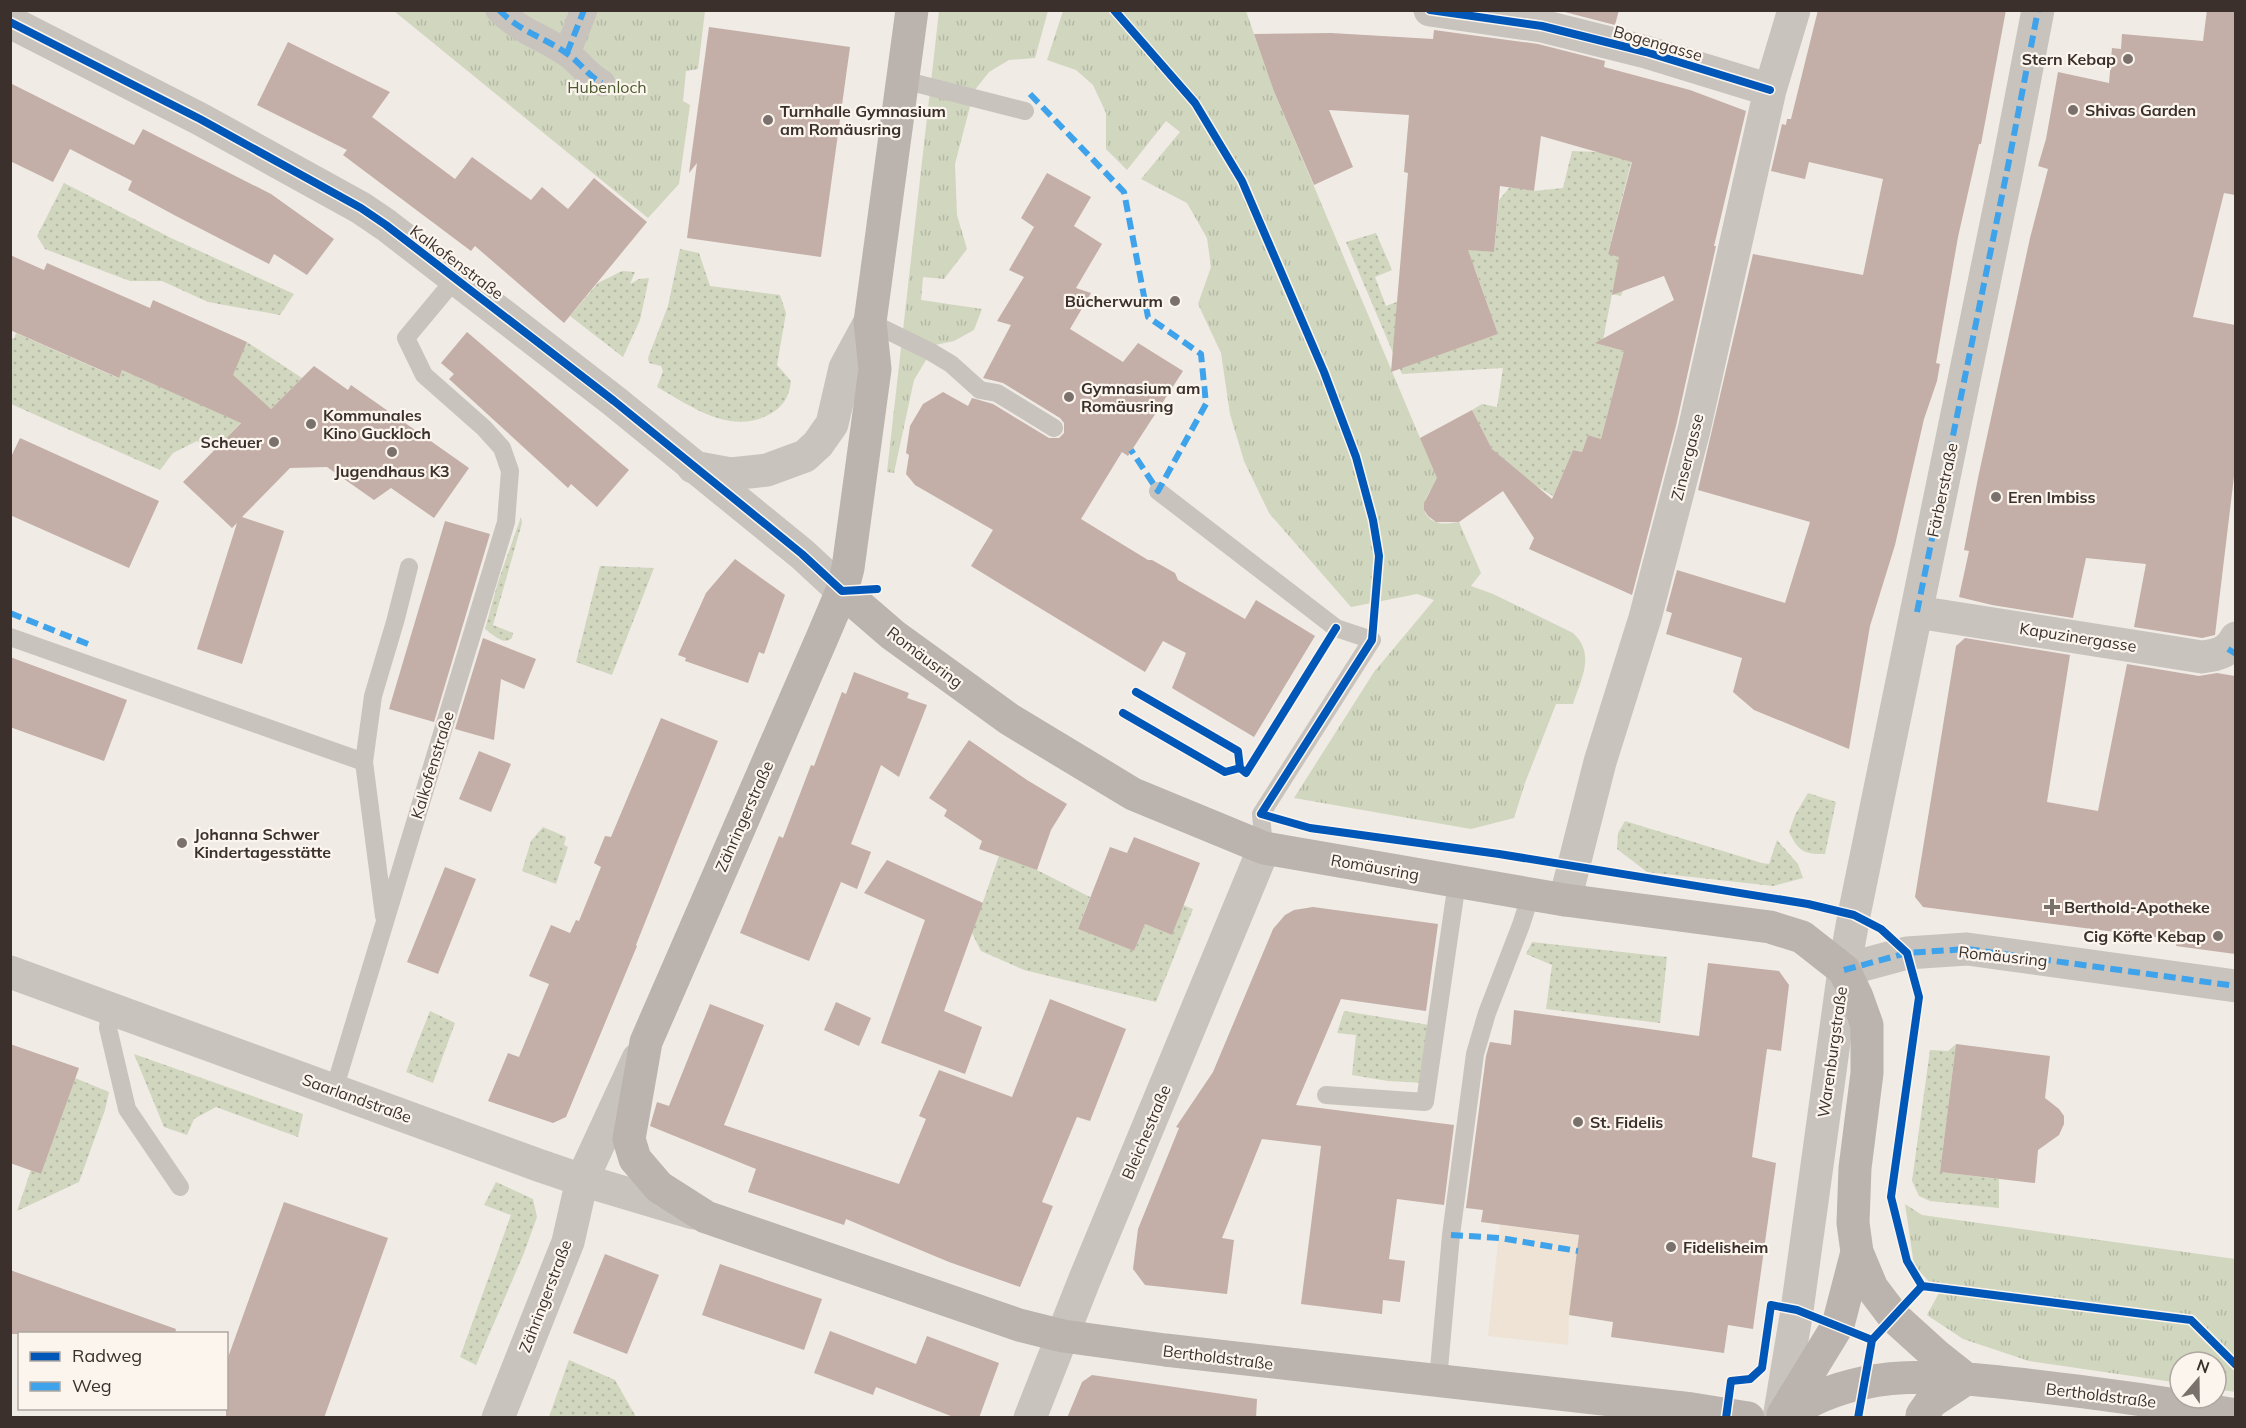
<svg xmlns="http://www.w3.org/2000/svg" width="2246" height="1428" font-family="Mulish,sans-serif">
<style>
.grass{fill:url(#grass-dots)}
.park{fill:url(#park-tufts)}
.plaza{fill:#eee3d5}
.building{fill:#c3afa7}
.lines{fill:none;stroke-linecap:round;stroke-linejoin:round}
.service{stroke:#c9c3be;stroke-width:18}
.pedestrian{stroke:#c9c3be;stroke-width:27}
.minor{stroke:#c9c3be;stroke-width:33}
.tertiary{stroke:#c9c3be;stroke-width:33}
.secondary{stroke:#bab3ae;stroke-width:33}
.quiet{stroke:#3fa3eb;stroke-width:6;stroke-dasharray:12 6;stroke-linecap:butt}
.cycleway-casing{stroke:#fbf5ee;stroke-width:11}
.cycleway{stroke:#0057b8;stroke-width:8}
.poi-dot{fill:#7a716c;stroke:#fbf5ee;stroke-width:2}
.labels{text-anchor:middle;stroke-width:4.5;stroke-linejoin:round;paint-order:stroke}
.street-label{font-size:16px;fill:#3b302b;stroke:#fbf5ee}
.poi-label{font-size:16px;font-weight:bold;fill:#3b302b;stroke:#fbf5ee;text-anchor:start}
.park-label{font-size:16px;fill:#4a5a2e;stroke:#fbf5ee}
</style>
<defs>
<pattern id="grass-dots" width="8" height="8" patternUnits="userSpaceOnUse" patternTransform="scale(1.5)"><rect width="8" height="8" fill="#d1d6bf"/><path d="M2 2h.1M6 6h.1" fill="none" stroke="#b4b8a4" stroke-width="1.8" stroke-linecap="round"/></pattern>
<pattern id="park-tufts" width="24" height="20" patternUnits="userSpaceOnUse" patternTransform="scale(1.5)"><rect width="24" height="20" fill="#d1d6bf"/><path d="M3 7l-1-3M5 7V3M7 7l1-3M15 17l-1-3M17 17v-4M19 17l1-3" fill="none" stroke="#b4b8a4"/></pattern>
</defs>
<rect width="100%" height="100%" fill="#f0ebe5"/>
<path class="grass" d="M1606,128L1666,143L1631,163L1608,253L1632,261L1621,296L1612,294L1602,345L1624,351L1601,439L1588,435L1582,452L1573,450L1553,496L1533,484L1492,449L1472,410L1482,404L1497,407L1503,368L1402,374L1346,242L1376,233L1392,270L1375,277L1386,306L1415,295L1448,351L1498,334L1475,269L1463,249L1494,252L1499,200L1510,187L1534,191L1563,188L1572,151L1598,152Z
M64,183L171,238L294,294L280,315L208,302L162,281H130L45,249L37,236Z
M680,249L699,253L710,286L780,295L786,313L777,365L791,381C789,397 784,406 770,414C730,436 691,406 657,387L663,371L661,366L649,363L648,358L668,306Z
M622,271L635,272L630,284L639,279L649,278L640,320L623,357L570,316L598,283Z
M16,333L118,378L122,370L216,411L247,342L302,378L271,409L261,401L215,450L197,441L173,453L160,470L11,404V337L14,339Z
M521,517L522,523L493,625L513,633L512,638C503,646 494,635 485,629L498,582Z
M600,566L654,568L612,675L576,662Z
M1808,793L1836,802L1825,854C1804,854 1799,852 1789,832L1795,815Z
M1625,821L1762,863L1769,864L1777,840L1798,864L1803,878L1773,886L1647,872L1617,849L1618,833Z
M543,827L566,837L564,845L568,847L556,884L522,871L531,841Z
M999,856L1037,870L1090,897L1078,929L1134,951L1145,924L1172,935L1183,905L1193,909L1156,1002L1024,970L981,951L972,933Z
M1532,942L1667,957L1660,1023L1546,1009L1552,965L1526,954Z
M430,1011L455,1023L433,1083L406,1072Z
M1344,1011L1429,1025L1424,1083L1388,1081L1352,1075L1356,1035L1337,1033Z
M1956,1044L1940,1172L1999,1179V1208L1930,1201L1919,1196L1912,1181L1930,1050L1948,1051Z
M134,1054L303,1114L298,1137L216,1107L194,1119L187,1135L164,1127Z
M75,1078L109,1092L105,1110L79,1182L17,1211L31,1170L41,1174Z
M496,1182L533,1199L537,1217L524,1253L476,1365L460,1357L511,1215L484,1205Z
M569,1360L615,1380L636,1417H549Z"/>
<path class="park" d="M394,11H705L698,69L686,71L683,101L690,105L679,184L648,218Z
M939,11H1048L1035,58L1009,60L989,72L974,91L955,164L957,215L967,249L944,279L923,277L921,300L982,309L974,330L954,341L935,345L914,380L894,473L887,472Z
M1063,11H1246L1273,89L1420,438L1443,476C1431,487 1411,512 1436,522C1443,525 1452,523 1459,522L1481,573L1471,586L1493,594L1573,633C1596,654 1581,679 1573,704H1556L1525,783L1514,818L1471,829L1294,798L1374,672L1434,600L1417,594L1351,607L1269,513L1244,461L1230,414L1221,353L1198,304L1211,267L1207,238L1187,203L1141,179L1180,132L1166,121L1127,170L1106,149V113L1093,85L1076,70L1047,60Z
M1905,1204L1922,1215L2235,1259V1392L2216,1389V1362H2180V1383L2029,1361L1963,1339L1927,1315L1939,1293L1914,1265Z"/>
<path class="plaza" d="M1500,1225L1580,1236L1569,1315L1568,1345L1488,1336Z"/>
<path class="building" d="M1557,10H1619L1615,25Z
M1818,10H2006L1981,144H1979L1958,237L1936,363L1940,364L1937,381L1924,419L1895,545L1870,626L1849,749L1754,710L1733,692L1742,658L1666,634L1672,613L1666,611L1677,570L1785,603L1810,522L1698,490L1753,254L1863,275L1883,179L1809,162L1805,179L1771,171L1782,124L1786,125L1787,119H1791Z
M2207,10H2235V195L2224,193L2193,317L2235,325V468L2215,635L2202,638L2134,627L2146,564L2086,558L2073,618L1992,605L1959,597L1969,551L1964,550L1978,478L2030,238L2048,169L2038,166L2046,139L2058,72L2109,83L2112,48L2121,49L2122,34L2203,41Z
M709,27L850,47L821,257L687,238L697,163L689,173Z
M1434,30L1538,44L1605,61L1604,67L1690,90L1746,111L1714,246H1716L1676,426L1632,595L1529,549L1534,538L1503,491L1459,522H1436L1428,516L1424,510V503L1437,478L1420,438L1472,410L1492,449L1552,499L1573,450L1582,452L1588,435L1601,439L1624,351L1595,343L1674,300L1664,276L1612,295L1619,257L1608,254L1632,162L1541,136L1534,191L1500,186L1494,252L1468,250L1498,334L1391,372L1408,173L1404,172L1409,115L1329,110L1353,167L1314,185L1273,89L1254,34L1331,33L1433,39Z
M288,42L390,92L372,117L455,179L472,157L531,200L542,187L568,209L594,178L647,222L564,323L475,246L471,251L343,155L347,150L257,105Z
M10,83L134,145L143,129L271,194L334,239L307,275L274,254L269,264L176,216L128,190L132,181L70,149L53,182L43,177L10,161Z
M1047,173L1091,197L1074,226L1102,244L1076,288L1091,293L1070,329L1123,362L1138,343L1183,371L1128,456L1122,452L1081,519L1148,560H1152L1175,573L1178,580L1245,619L1256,600L1315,636L1254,737L1172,688L1186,653L1163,641L1145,672L971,566L993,530L915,485L906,474L909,455L906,453L910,426L923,404L943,392L968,406L972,398L993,404L1049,438H1059L1064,433V423L1060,418L1003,383L983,378L1011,325L997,321L1024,277L1009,270L1034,227L1021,218Z
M10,255L44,270L47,263L150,308L153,300L247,342L233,375L271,409L314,366L348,390L351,385L469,468L434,518L391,488L374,500L327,467L290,468L242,517L284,531L242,664L197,649L237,523L232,528L183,482L241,423L122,370L119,378L10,330Z
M467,332L629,470L597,507L571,484L568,488L449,379L454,374L441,363Z
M20,438L159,501L129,568L10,515V459Z
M445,521L490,534L434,722L389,709Z
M735,559L785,595L764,654L759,652L748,683L685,661L686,658L678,655L706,593Z
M483,638L536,659L524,689L501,679L494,740L455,729Z
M1965,638L2070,655L2047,802L2098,811L2127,664L2199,676L2217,673L2235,676V954L2176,946L2177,940L1923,907L1915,897L1956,646Z
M10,657L127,700L104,761L10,727Z
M854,672L909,693L907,698L927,705L899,777L881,765L851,844L871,852L857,889L841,882L809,961L740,933L779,836L783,838L811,765L814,766L842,692L846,694Z
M661,718L718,741L677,842L636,945L637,946L566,1117L553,1123L488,1101L508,1053L519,1057L549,984L529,976L551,925L570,933L576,920L579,921L601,867L594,863L605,836L611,837Z
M969,740L1027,780L1067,804L1051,830L1037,870L979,849L982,841L944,816L947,810L929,798Z
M479,751L511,764L491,812L459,799Z
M1134,837L1200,863L1172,935L1145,924L1134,951L1078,929L1110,847L1127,853Z
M887,860L983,903L944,1011L982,1027L965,1074L881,1043L925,920L864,893Z
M445,867L476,879L438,974L407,962Z
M1313,907L1438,924L1426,1011L1341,999L1296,1105L1454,1125L1444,1205L1397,1199L1389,1259L1405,1261L1400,1302L1383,1300L1382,1314L1301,1304L1321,1146L1262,1139L1222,1238L1234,1240L1227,1294L1145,1285L1133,1269L1138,1229L1179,1128L1176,1127L1213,1072L1273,929L1285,915L1294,910Z
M1708,963L1779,971L1789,985L1781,1051L1767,1049L1752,1157L1776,1163L1753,1329L1728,1325L1724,1353L1611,1337L1613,1322L1569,1315L1579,1235L1481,1222L1483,1210L1466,1208L1486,1056L1490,1042L1511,1045L1514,1010L1699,1036Z
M1050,999L1126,1029L1090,1121L1077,1117L1042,1202L1053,1206L1020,1287L949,1262L846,1219L844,1225L748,1192L756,1169L650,1126L657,1102L669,1106L710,1004L764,1025L724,1125L899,1184L926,1119L919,1116L939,1070L1012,1097Z
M836,1002L871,1018L859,1046L824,1030Z
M10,1044L79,1068L41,1174L10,1163Z
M1956,1044L2050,1056L2045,1098L2059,1109L2064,1116V1124L2059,1135L2038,1150L2035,1183L1940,1172Z
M284,1202L388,1238L324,1418H226V1363Z
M605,1254L659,1275L627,1354L573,1333Z
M720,1264L822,1299L804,1350L702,1315Z
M10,1270L176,1329L175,1334H10Z
M830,1331L916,1364L927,1336L999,1363L979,1418H956L876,1387L873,1395L814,1373Z
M1092,1375L1257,1399L1256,1418H1067L1082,1382Z"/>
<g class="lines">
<path class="service" d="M903,80L1025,111
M870,322L931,352L951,364L980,390L997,393L1054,428
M1158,491L1336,628L1372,640L1261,814L1264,848
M10,637L364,762
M384,916L364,762L373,696L395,622L409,567
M110,1008L108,1028L127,1109L180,1187
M334,1090L506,522L510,471L502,448L484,428L424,375L406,338L456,278
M1326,1095L1425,1102L1457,882
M1438,1380L1451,1235L1475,1054L1487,1013L1521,925L1531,894"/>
<path class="pedestrian" d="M499,10C522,33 542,36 566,53C579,61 588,76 602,83
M567,53L584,10"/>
<path class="minor" d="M1430,10L1542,26L1646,52L1770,90
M1917,612L2202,657C2217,655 2228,653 2236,638
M1565,900L1600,762L1645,618L1694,430L1770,90L1794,10
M1844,970L1907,953L1967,949L2236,986
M498,1418L568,1242L582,1180
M1030,1418L1084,1281L1264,848
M1779,1418L1797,1310L1844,970L1854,915L2008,166L2038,10"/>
<path class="tertiary" d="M10,22L200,119L361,208L386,225L614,401L802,554L842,591
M693,467L731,474L767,470L805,456L818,444L832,424L845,368L870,322
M10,972L538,1165L582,1180L693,1213
M582,1180L638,1059"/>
<path class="secondary" d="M912,10L870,322L875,369L848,568L842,591L822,638L646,1042L629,1139L635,1159L659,1187L706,1217L1019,1325L1063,1336L1165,1350L1692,1409L1748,1418
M842,591L893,635L1009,719L1133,794L1264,848L1565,900L1770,927L1802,937L1844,970L1857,997L1867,1025V1073L1855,1168L1853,1223L1857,1252L1872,1288L1894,1317L1937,1356L1966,1379
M1783,1415L1838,1325L1857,1252
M1784,1418C1808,1399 1834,1389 1863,1383C1911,1372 1969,1379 2018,1384C2091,1392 2163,1402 2236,1415
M1922,1418V1415L1931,1402L1966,1379"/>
<path class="quiet" d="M499,10C522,33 542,36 566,53C579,61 588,76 602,83
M567,53L584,10
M1030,94L1124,192L1148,317L1201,354L1206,404L1158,491L1131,450
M1917,612L2008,166L2038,10
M10,613L88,644
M2228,649L2236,654
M1844,970L1907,953L1967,949L2236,986
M1451,1235L1500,1238L1578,1251"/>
<defs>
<path id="cycleway" d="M1114,10L1195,103L1242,181L1324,372L1356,457L1373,520L1379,556L1372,640L1261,814L1310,828L1499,854L1808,904L1854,915L1881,929L1907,953L1919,997L1891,1197L1907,1261L1922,1286L2191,1320L2236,1365
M1430,10L1542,26L1646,52L1770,90
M10,22L200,119L361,208L386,225L614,401L802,554L842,591L877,589
M1136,692L1238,751L1240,768
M1123,713L1225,772L1240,768L1246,773L1336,628
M1726,1418L1731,1381L1750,1379L1762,1368L1771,1305L1797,1310L1872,1340
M1858,1418L1872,1340L1922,1286"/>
</defs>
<use href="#cycleway" class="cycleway-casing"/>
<use href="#cycleway" class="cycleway"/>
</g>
<g class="poi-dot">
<circle cx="2128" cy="59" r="6"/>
<circle cx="2073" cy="110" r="6"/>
<circle cx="768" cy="120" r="6"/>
<circle cx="1175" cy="301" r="6"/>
<circle cx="1069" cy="397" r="6"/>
<circle cx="311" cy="424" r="6"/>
<circle cx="274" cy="442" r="6"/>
<circle cx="392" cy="452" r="6"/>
<circle cx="1996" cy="497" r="6"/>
<circle cx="182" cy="843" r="6"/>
<path d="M2049 898h6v6h6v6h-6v6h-6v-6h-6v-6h6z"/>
<circle cx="2218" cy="936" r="6"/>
<circle cx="1578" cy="1122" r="6"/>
<circle cx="1671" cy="1247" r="6"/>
</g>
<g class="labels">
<g class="street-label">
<text transform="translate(1658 43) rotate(16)" y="6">Bogengasse</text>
<text transform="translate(457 262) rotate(37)" y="6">Kalkofenstraße</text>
<text transform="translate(1687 457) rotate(-76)" y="6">Zinsergasse</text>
<text transform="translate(1942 490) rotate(-78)" y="6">Färberstraße</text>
<text transform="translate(2078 637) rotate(9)" y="6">Kapuzinergasse</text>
<text transform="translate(925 657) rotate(37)" y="6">Romäusring</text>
<text transform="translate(432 765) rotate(-73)" y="6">Kalkofenstraße</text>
<text transform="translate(744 816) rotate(-66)" y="6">Zähringerstraße</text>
<text transform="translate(1375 867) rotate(10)" y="6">Romäusring</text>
<text transform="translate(2003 956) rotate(6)" y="6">Romäusring</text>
<text transform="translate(1832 1052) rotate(-82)" y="6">Warenburgstraße</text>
<text transform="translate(357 1098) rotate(20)" y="6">Saarlandstraße</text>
<text transform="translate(1146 1132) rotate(-67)" y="6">Bleichestraße</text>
<text transform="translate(545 1296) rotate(-69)" y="6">Zähringerstraße</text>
<text transform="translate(1218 1357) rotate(7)" y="6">Bertholdstraße</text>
<text transform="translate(2101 1395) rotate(7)" y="6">Bertholdstraße</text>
</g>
<g class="poi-label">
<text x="2116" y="65" text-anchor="end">Stern Kebap</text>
<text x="2085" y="116">Shivas Garden</text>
<text x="780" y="117">Turnhalle Gymnasium<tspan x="780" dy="18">am Romäusring</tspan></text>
<text x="1163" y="307" text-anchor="end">Bücherwurm</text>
<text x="1081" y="394">Gymnasium am<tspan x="1081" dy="18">Romäusring</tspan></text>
<text x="323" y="421">Kommunales<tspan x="323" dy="18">Kino Guckloch</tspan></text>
<text x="262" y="448" text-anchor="end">Scheuer</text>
<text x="392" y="477" text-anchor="middle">Jugendhaus K3</text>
<text x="2008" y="503">Eren Imbiss</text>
<text x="194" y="840">Johanna Schwer<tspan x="194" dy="18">Kindertagesstätte</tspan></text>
<text x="2064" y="913">Berthold-Apotheke</text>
<text x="2206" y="942" text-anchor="end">Cig Köfte Kebap</text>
<text x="1590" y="1128">St. Fidelis</text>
<text x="1683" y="1253">Fidelisheim</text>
</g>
<g class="park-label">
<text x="607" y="93">Hubenloch</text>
</g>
</g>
<rect width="2246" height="1428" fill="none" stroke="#3b302b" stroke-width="24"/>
<rect x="18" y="1332" width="210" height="78" fill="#fbf5ee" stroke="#aea6a0" stroke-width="1.5"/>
<rect x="30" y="1352" width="30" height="9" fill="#0057b8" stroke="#aea6a0" stroke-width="1.5"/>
<text x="72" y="1362" font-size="18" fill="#3b302b">Radweg</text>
<rect x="30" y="1382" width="30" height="9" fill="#3fa3eb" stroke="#aea6a0" stroke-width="1.5"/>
<text x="72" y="1392" font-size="18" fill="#3b302b">Weg</text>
<g transform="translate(2198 1380) rotate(20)"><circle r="28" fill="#fbf5ee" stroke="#aea6a0" stroke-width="1.5"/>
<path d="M0-4.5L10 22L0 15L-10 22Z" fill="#7a716c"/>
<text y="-9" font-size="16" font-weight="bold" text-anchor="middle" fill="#3b302b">N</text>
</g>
</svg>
